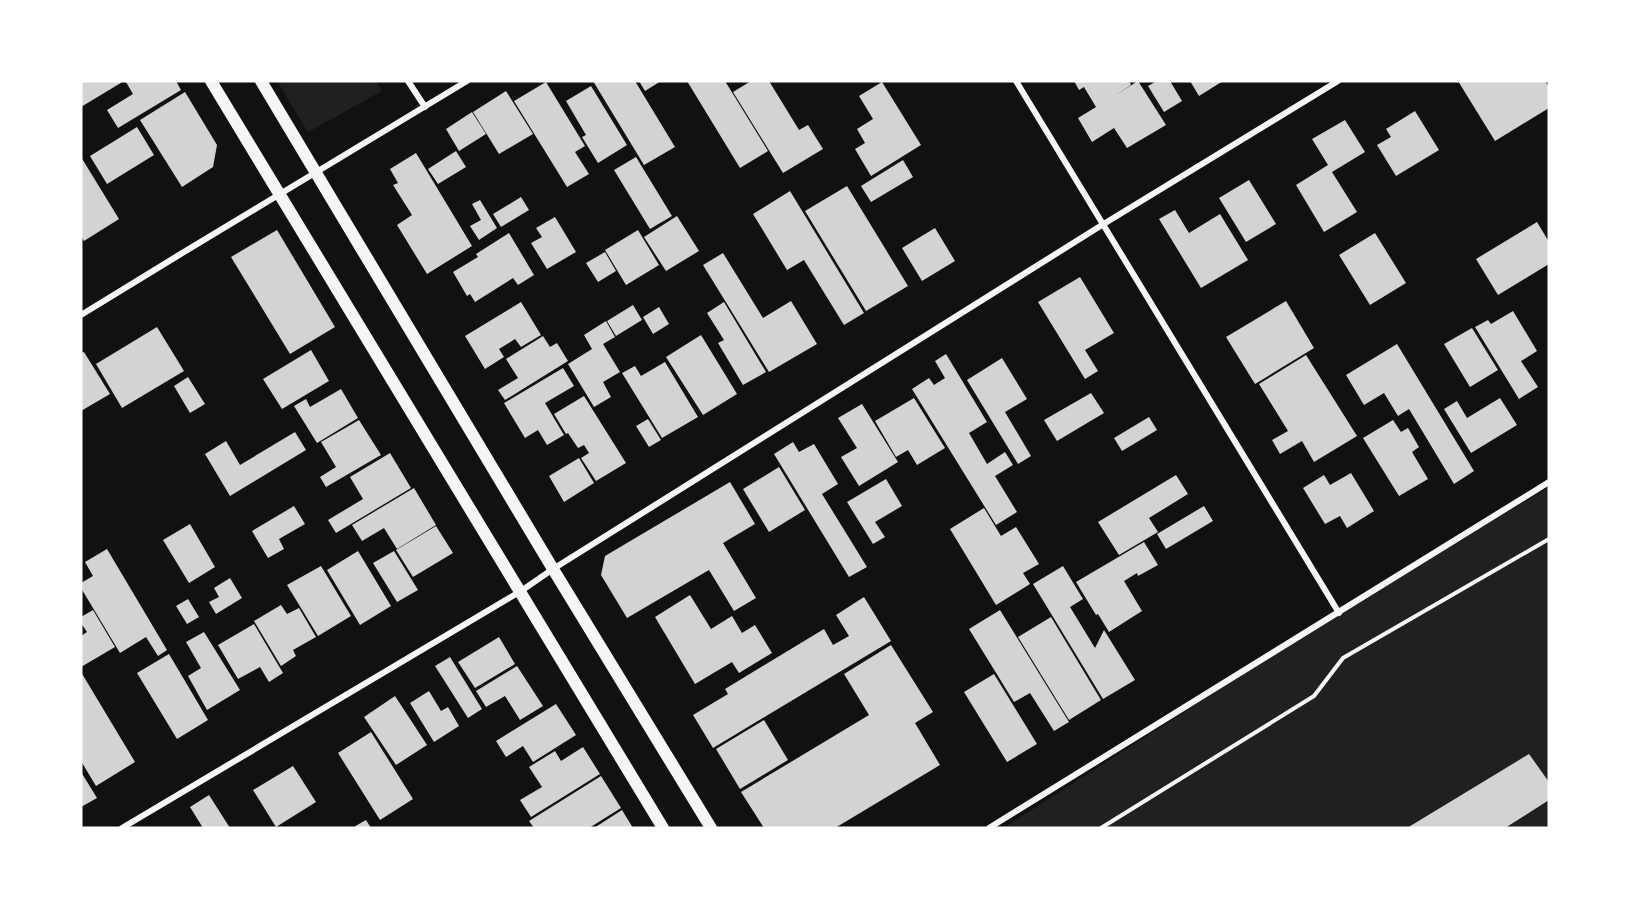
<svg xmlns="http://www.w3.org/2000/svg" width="1630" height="909" font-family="Ubuntu,sans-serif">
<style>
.green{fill:#202020}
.building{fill:#d3d3d3}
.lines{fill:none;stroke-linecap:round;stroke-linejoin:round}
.path{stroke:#f5f5f5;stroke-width:4}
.minor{stroke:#f5f5f5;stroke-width:6}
.secondary{stroke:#f5f5f5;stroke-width:12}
</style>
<rect width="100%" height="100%" fill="#111"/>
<path class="green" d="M277,81H376L382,91L308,132Z
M1549,487V828H1003L1339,613Z"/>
<path class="building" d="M81,81H124L81,107Z
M128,81H176L181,90L118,128L107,110L133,94L126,82Z
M593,81H635L675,147L644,165Z
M639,81H661L645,91Z
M687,81H725L768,151L740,168Z
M751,81H769L799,130L808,125L823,149L783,173L733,92Z
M1074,81H1129L1131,85L1114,96L1138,81L1166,125L1127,148L1114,128L1092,142L1078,118L1096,107L1084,87L1079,90Z
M1157,81H1170L1182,101L1164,112L1148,86Z
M1190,81H1223L1199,96Z
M1458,81H1545L1549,87V108L1495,141Z
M546,82L585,146L575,152L589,174L567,187L514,101Z
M882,82L921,145L871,176L855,149L865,143L857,129L873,119L859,96Z
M591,86L627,145L598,163L582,137L586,135L566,101Z
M506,91L533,134L499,154L473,112Z
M185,92L217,145L213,167L182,187L140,120Z
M1415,111L1439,150L1396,176L1377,145L1391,137L1386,129Z
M472,112L486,134L459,151L446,129Z
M1345,120L1365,152L1332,172L1357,212L1324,232L1296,185L1328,165L1312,139Z
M137,127L154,155L107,184L90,156Z
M456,151L466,167L438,184L428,169Z
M416,153L472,246L427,274L397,225L412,215L393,185L398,183L390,169Z
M81,157L119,219L84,241L81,236Z
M636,157L672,216L650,229L614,170Z
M903,160L913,177L871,202L861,186Z
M1249,180L1276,224L1246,242L1219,198Z
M847,186L908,286L866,311L805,211Z
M790,191L864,313L844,325L804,260L787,270L753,214Z
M521,197L529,210L501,227L493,214Z
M480,200L497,228L479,240L470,226L481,220L472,204Z
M1175,210L1189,233L1220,214L1248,260L1201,288L1159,219Z
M677,216L699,251L666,271L644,237Z
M555,217L576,252L547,269L531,243L542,237L536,228Z
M1537,222L1549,242V264L1498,295L1476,259Z
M935,228L955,261L922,281L902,248Z
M277,230L335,327L290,354L231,257Z
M638,230L659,265L626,285L605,250Z
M509,233L534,275L518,285L513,278L475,302L470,294L467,296L453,272L478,257L476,254Z
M1375,233L1406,283L1370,305L1339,255Z
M605,252L616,271L598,282L586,263Z
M723,253L763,318L791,301L817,344L769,372L703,265Z
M1080,277L1114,333L1085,350L1098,371L1085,379L1038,302Z
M1286,301L1314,348L1255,384L1226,337Z
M521,302L541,335L521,347L515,339L499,349L504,357L485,369L465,336Z
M724,302L766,372L743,385L718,343L724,340L707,313Z
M633,305L642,320L616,336L607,321Z
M659,307L669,324L653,334L643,317Z
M1513,311L1537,351L1521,361L1538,387L1519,399L1475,327L1488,320L1491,324Z
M606,321L615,337L603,344L620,372L603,382L611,397L594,407L568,364L592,349L584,335Z
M157,327L184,371L122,408L96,364Z
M1472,328L1498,370L1470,387L1444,344Z
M701,335L737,394L703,415L666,357Z
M543,336L550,347L557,343L568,361L505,400L498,390L518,378L506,359Z
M1397,344L1474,471L1454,484L1409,409L1398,416L1384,393L1364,405L1346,375Z
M311,350L329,381L282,409L263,379Z
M84,352L110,394L81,411V353Z
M946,354L987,422L969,433L987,464L1005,452L1013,465L995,476L1017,512L996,525L912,389L929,378L934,385L945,378L935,361Z
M1306,355L1357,436L1314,462L1302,441L1280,454L1272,440L1288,431L1259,384Z
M1002,358L1027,399L1005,412L1031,456L1018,464L967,380Z
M665,362L698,417L662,438L622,373L635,366L641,376Z
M563,368L574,386L545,403L564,435L547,445L538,430L525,438L504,403Z
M188,377L205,404L190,413L174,386Z
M341,389L358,418L317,443L294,406L306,399L310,407Z
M1091,393L1104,413L1057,441L1044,420Z
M584,396L626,463L596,481L581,458L589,453L584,445L578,448L568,433L566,434L554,414Z
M914,398L945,448L917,465L908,450L896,457L875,421Z
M1500,398L1517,425L1471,453L1444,409L1457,401L1467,418Z
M862,404L898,462L859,486L841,457L857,448L838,418Z
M1149,417L1157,430L1122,451L1114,438Z
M648,419L661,440L649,447L636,426Z
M359,420L381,455L326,487L320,477L336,467L321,442Z
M1393,420L1401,432L1408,428L1419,447L1412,452L1428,479L1399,496L1363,438Z
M295,432L306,450L230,496L205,454L226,441L240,465Z
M793,442L799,452L814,444L838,484L822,494L867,567L849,577L774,454Z
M390,453L411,488L336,533L328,520L363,499L350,477Z
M579,458L594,483L564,502L549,476Z
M779,467L805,510L769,532L743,489Z
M1351,473L1374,511L1347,528L1340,516L1325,524L1303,488L1324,475L1330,485Z
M1176,475L1188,494L1149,518L1158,532L1119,555L1098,522Z
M886,479L902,506L875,522L885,537L873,544L847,502Z
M730,482L755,524L723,543L756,598L734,611L709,570L627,618L601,575L605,556Z
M414,488L436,525L397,549L384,528L362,541L352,525Z
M294,506L305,524L279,539L284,549L268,558L252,531Z
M1204,506L1213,521L1166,549L1157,534Z
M984,508L1001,536L1016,527L1039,564L1023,573L1030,584L996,605L950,529Z
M190,524L215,567L189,583L163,540Z
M436,526L453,553L413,577L396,550Z
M1144,542L1158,565L1138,576L1137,573L1124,581L1142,611L1109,632L1098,614L1096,615L1076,582Z
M107,549L167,650L158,656L146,637L120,653L81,588V583L93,576L85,562Z
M358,551L391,606L360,625L327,570Z
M394,551L418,590L397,602L373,563Z
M321,566L351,616L318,636L287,585Z
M1063,566L1083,599L1070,607L1095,648L1104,630L1135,680L1103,699L1033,584Z
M230,578L242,598L216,614L209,602L219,597L214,588Z
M690,595L711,629L732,616L742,633L755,625L772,653L739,673L732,662L695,684L655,617Z
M864,597L891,641L713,748L693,715L728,694L725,689L824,629L833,645L849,636L836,615Z
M188,599L199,617L187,624L176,606Z
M281,605L287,614L299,608L316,637L293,650L296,656L281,666L254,621Z
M93,610L115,647L81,667V636L87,632L81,623V617Z
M1000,610L1069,722L1054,731L1030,693L1014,702L969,629Z
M1051,617L1101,700L1069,720L1018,637Z
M254,624L283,673L269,682L260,667L238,679L218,645Z
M204,632L240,690L207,710L188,676L201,668L186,642Z
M499,637L515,664L475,688L458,662Z
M891,645L933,712L915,723L940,765L835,828H764L741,792L869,715L844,674Z
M169,654L208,720L177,739L137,673Z
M450,657L482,709L468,718L435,666Z
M517,666L543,706L520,720L505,696L486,707L476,691Z
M81,672L135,762L96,786L81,761Z
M994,674L1037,744L1007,762L964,692Z
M429,691L441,711L448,707L459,726L434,742L410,703Z
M395,696L427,745L396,765L364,717Z
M556,704L576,735L533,762L523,746L506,757L496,741Z
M764,720L788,760L740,789L716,749Z
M371,732L413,799L380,820L338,753Z
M583,747L600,774L531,817L520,800L542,787L529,767L555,751L561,761Z
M1529,754L1549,782V800L1505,828H1407Z
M293,766L316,802L276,827L253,790Z
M81,772L97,798L81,807Z
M601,776L621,808L589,828H534L529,821Z
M209,795L230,828H203L190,807Z
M622,810L633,828H594Z
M366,820L371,828H352Z"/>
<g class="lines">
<path class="path" d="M1101,828L1314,696L1343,658L1549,539"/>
<path class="minor" d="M408,81L425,107
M1016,81L1339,613
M81,315C209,236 338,159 467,81
M122,828L521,591L553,569L1102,225L1338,81
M989,828L1549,482"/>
<path class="secondary" d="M211,81L663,828
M261,81L553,569L711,828"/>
</g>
<rect width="1630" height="909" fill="none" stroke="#ffffff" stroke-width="165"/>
</svg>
